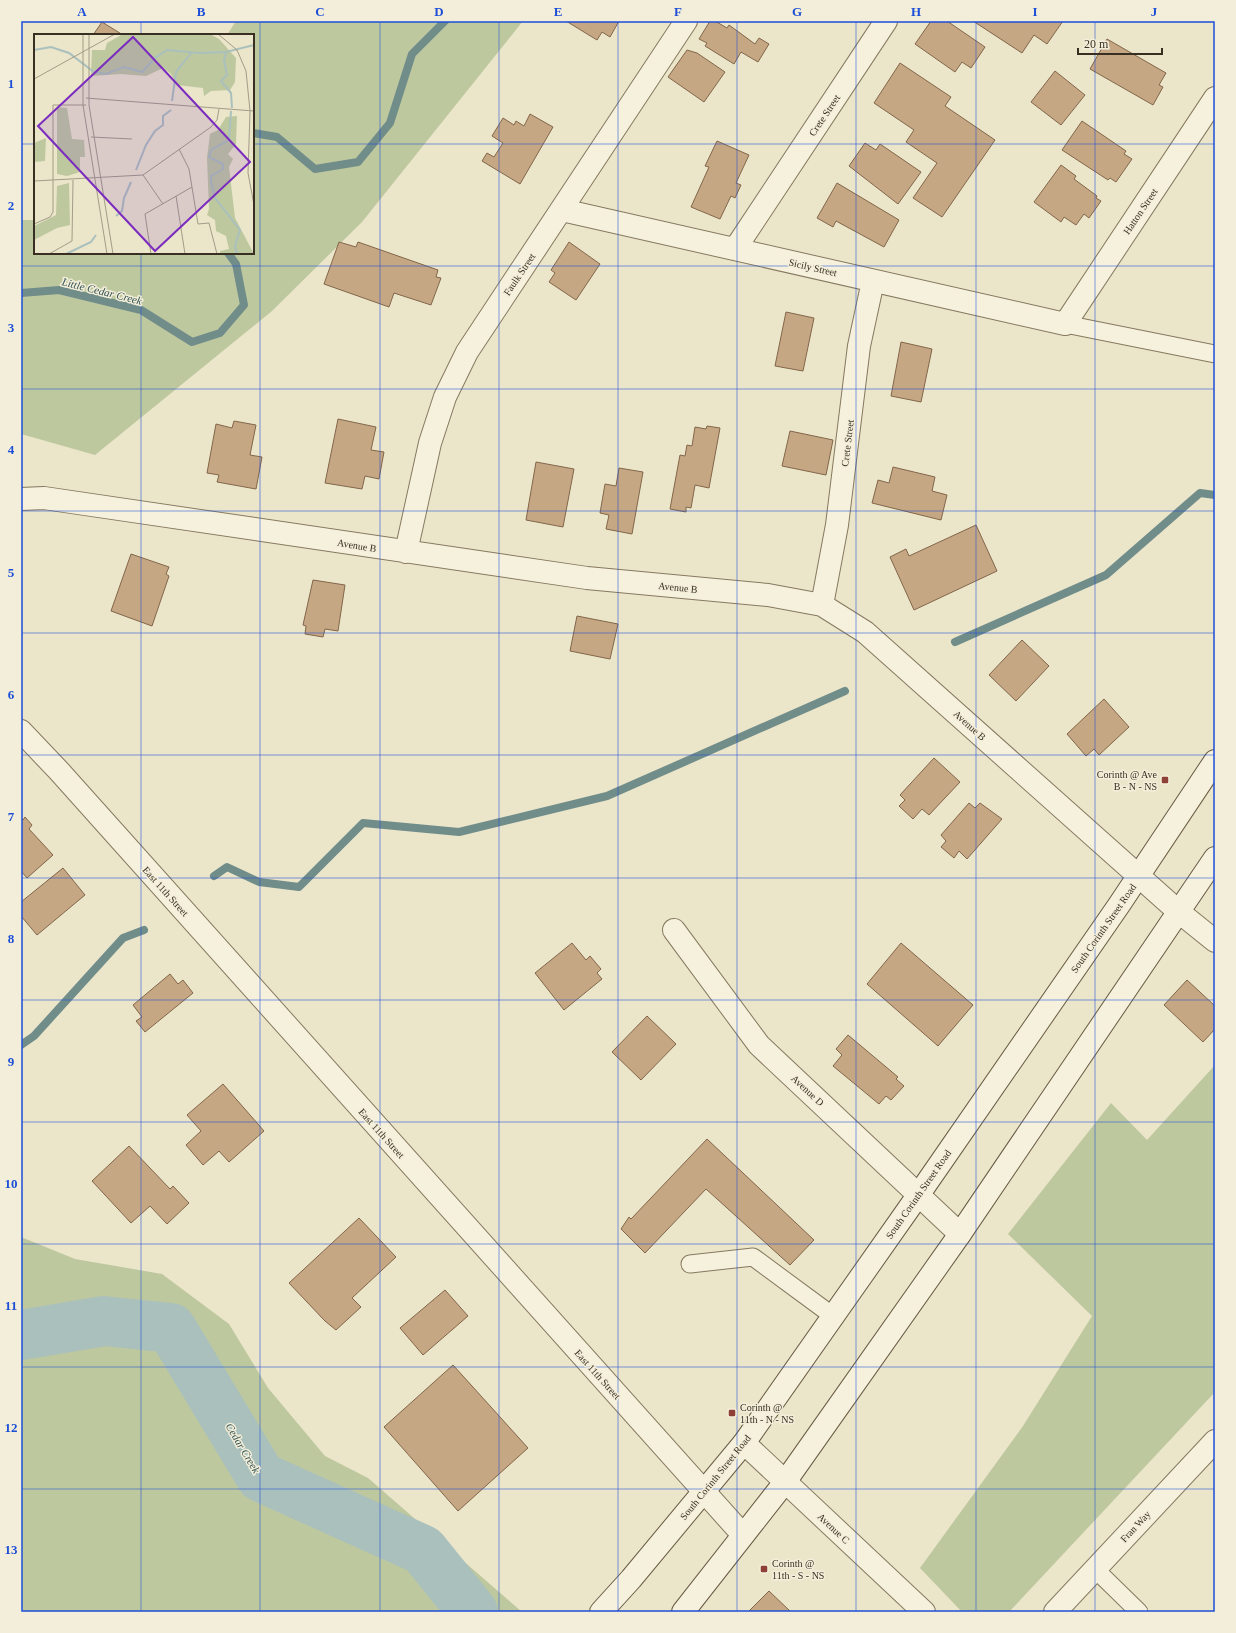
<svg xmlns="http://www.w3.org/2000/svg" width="1236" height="1633" font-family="Georgia,serif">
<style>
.green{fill:#bec89f}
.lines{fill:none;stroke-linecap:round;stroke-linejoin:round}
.stream{stroke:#718d8a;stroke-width:8}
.river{stroke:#aac0bc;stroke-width:50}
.building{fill:#c5a784;stroke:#826649}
.service-casing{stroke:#867960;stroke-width:19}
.minor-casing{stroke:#867960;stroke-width:24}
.tertiary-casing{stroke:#867960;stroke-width:24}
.secondary-casing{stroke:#685a43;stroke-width:24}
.service{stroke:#f6f1dd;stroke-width:17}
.minor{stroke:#f6f1dd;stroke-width:22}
.tertiary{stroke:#f6f1dd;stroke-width:22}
.secondary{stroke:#f6f1dd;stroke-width:22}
.grid{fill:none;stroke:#1d4ed8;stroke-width:1;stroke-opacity:0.55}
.poi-dot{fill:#8f4036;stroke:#f3eed9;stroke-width:1.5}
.labels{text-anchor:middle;stroke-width:3;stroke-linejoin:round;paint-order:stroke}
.street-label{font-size:10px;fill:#382f22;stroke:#f3eed9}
.poi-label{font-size:10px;fill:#382f22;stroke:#f3eed9;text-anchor:start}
.water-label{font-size:11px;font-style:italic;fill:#335456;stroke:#f3eed9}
.inset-river{fill:none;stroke:#aac0bc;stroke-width:2}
.inset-road{fill:none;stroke:#a39c87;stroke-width:1}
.view{fill:#7b2cbf;fill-opacity:0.15;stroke:#7b2cbf;stroke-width:2}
.inset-edge{fill:none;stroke:#382f22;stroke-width:2}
.neatline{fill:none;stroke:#1d4ed8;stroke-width:1.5}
.grid-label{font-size:13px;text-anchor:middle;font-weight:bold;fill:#1d4ed8}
</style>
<rect width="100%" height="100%" fill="#ebe5ca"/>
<path class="green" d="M236,21H523L362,222L272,311L95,455L21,434V220H35V253H253V35H227Z
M1215,1065V1392L1009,1612H962L920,1568L1023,1426L1092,1316L1008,1234L1111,1103L1147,1140Z
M21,1237L75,1259L162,1274L229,1324L268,1388L325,1456L368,1478L522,1612H21Z"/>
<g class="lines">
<path class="stream" d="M253,133L277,137L315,169L358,162L390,123L412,54L445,21
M21,293L59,290L141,310L192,342L220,333L244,305L236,264L228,253
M955,642L1106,575L1200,493L1215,495
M214,876L227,867L259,882L299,887L363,823L459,832L607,796L845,691
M21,1045L34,1036L123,938L144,930"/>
<path class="river" d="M21,1335L104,1321L171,1328L261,1477L423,1550L473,1612"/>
</g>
<path class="building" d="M566,21H619L610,37L602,32L597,40Z
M710,21H715L727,28L729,25L755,44L759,38L769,44L758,62L741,52L734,64L705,46L707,43L699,39Z
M931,21H947L985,47L971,68L962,62L955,72L915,44Z
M973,21H1063L1047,44L1034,35L1022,53Z
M102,22L123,35H93Z
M1107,39L1166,73L1159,85L1163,87L1153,105L1090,69Z
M687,50L697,53L725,72L704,102L668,77Z
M900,63L951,97L945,106L995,140L942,217L913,198L937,163L906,142L914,130L874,103Z
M1055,71L1085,95L1061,125L1031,102Z
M530,114L553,127L520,184L482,161L487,153L494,157L503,143L492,136L503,118L514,125L516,121L524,126Z
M1082,121L1126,151L1124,154L1132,159L1116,182L1110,178L1108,180L1062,150Z
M717,141L749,155L736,183L741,185L735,198L731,196L720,219L691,207L709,167L705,166Z
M865,143L876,150L880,144L921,172L898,204L849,166Z
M1061,165L1076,176L1074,179L1097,196L1096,198L1101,201L1089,218L1084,214L1076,225L1064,217L1061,222L1034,202Z
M837,183L899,220L884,247L836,221L833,227L817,218Z
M339,242L356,247L358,242L438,270L436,277L441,278L431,305L394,293L389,307L324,284Z
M569,242L600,264L576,300L549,282L555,273L551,270Z
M786,312L814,318L803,371L775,366Z
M901,342L932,349L921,402L891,396Z
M338,419L376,427L371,450L384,452L379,479L365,476L362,489L325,483Z
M234,421L256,425L250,455L262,457L256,489L217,482L219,475L207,473L216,424L232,428Z
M707,426L720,428L709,488L695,485L691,508L686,507V512L670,509L680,455L685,456L687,445L692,446L695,427L706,429Z
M790,431L833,440L826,475L782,466Z
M536,462L574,469L563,527L526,520Z
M893,467L935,477L932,491L947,495L941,520L872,503L878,480L889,483Z
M619,468L643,472L632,534L606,529L609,515L600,513L605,484L616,486Z
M976,525L997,571L914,610L890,557L906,549L909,556Z
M131,554L169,567L166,574L169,576L152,626L111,611Z
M313,580L345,585L338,631L325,629L323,637L305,634L306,626L303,625Z
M577,616L618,624L610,659L570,651Z
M1022,640L1049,666L1016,701L989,675Z
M1104,699L1129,727L1099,755L1094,749L1086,756L1067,734Z
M934,758L960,782L929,815L922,809L913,819L899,806L905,800L900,795Z
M969,803L975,808L980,803L1002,819L967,859L959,851L954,858L941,847L946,841L941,835Z
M25,817L32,825L29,829L53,855L27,878L21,871V818L23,820Z
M63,868L85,895L37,935L21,916V902Z
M572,943L586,960L590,956L601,969L597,973L602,979L564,1010L535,973Z
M901,943L973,1005L938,1046L867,984Z
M170,974L178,984L183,980L193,993L145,1032L136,1021L142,1017L133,1005Z
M1187,980L1215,1006V1029L1203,1042L1164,1005Z
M647,1016L676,1044L641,1080L612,1052Z
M848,1035L898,1077L896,1079L904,1086L891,1100L886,1096L879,1104L833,1066L842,1055L836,1049Z
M223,1084L264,1131L229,1162L219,1151L203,1165L186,1145L201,1131L187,1115Z
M707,1139L814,1240L790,1265L706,1189L645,1253L621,1229L629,1217L631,1219Z
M129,1146L170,1189L173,1186L189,1203L167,1224L150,1206L131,1223L92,1181Z
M359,1218L396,1257L352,1298L361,1307L336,1330L325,1321L289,1283Z
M445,1290L468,1316L423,1355L400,1328Z
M453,1365L528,1448L458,1511L384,1427Z
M769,1591L791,1612H748Z"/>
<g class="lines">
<defs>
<path id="service" d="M1065,324L1215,354
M690,1264L753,1257L833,1316
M1095,1569L1139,1612"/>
<path id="minor" d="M562,210L1065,324L1215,98
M735,249L886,21
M21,499L44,498L587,578L768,595L822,605L865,632L1179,912L1215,941
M406,552L430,443L445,397L467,352L686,21
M822,605L837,525L859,346L873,281
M674,930L759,1045L960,1234
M744,1443L924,1612
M1055,1612L1215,1441"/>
<path id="tertiary" d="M21,731L59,771L743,1535"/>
<path id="secondary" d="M601,1612L631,1579L744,1443L919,1194L1119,905L1215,761
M683,1612L785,1482L960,1234L1215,858"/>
</defs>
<use href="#service" class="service-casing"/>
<use href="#minor" class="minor-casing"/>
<use href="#tertiary" class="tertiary-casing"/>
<use href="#secondary" class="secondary-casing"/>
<use href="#service" class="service"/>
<use href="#minor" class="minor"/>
<use href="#tertiary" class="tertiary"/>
<use href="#secondary" class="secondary"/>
</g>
<path class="grid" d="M141,21V35M260,21V1612M380,21V1612M499,21V1612M618,21V1612M737,21V1612M856,21V1612M976,21V1612M1095,21V1612M21,144H35M253,144H1215M141,253V1612M21,266H1215M21,389H1215M21,511H1215M21,633H1215M21,755H1215M21,878H1215M21,1000H1215M21,1122H1215M21,1244H1215M21,1367H1215M21,1489H1215"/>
<g class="poi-dot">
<rect x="1161" y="776" width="8" height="8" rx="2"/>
<rect x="728" y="1409" width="8" height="8" rx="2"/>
<rect x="760" y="1565" width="8" height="8" rx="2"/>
</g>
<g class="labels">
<g class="street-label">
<text transform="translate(824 115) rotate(-56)" y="4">Crete Street</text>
<text transform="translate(1140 211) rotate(-56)" y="4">Hatton Street</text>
<text transform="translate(813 267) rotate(13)" y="4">Sicily Street</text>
<text transform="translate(519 274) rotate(-56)" y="4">Faulk Street</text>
<text transform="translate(847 443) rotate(-83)" y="4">Crete Street</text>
<text transform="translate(357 545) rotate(9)" y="4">Avenue B</text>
<text transform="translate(678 587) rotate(6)" y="4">Avenue B</text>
<text transform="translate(970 725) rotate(42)" y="4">Avenue B</text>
<text transform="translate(166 891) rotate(48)" y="4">East 11th Street</text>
<text transform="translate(1103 928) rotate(-55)" y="4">South Corinth Street Road</text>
<text transform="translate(808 1090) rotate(43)" y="4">Avenue D</text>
<text transform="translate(382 1133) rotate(48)" y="4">East 11th Street</text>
<text transform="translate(918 1194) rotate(-55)" y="4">South Corinth Street Road</text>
<text transform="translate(598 1374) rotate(48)" y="4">East 11th Street</text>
<text transform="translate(715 1477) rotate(-51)" y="4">South Corinth Street Road</text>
<text transform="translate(1135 1526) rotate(-47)" y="4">Fran Way</text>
<text transform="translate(834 1528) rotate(43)" y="4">Avenue C</text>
</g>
<g class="poi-label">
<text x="1157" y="778" text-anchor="end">Corinth @ Ave<tspan x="1157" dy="12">B - N - NS</tspan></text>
<text x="740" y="1411">Corinth @<tspan x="740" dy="12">11th - N - NS</tspan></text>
<text x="772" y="1567">Corinth @<tspan x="772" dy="12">11th - S - NS</tspan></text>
</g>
<g class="water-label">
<text transform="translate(102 291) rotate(14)" y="4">Little Cedar Creek</text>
<text transform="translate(243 1448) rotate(59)" y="4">Cedar Creek</text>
</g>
</g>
<g transform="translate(34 34)">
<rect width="220" height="220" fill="#ebe5ca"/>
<path d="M89,0H176L185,5L202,24L201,48L196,56L177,57L170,62L169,54L143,51L137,40L129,34L112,42L87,40L57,42L58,16H71L73,9ZM23,73L33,74L38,105L50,106L51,123H46V138L33,142L23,140ZM203,82L202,110L194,120L199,125L195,133L201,184L220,220H186V217L195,215L192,202L182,197L181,186L173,181L175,175L173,124L176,100L184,96L192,83ZM12,104L11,127L0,128V109ZM35,149L36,191L23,194L0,206V192L22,181L23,152Z" fill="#bec89f"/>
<path class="inset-river" d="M0,16L17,13L35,19L60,38L72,40L90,33L108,38L121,24L133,16L165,19L192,18L220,11M192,18L190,27L193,41L187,47L197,59L198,74M138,67L142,38L158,18M197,77L195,106L177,116L175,123L189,130V135L177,142V147L181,164L206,196L201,212L203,220M102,136L112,111L121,97L129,91V82L137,76M82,182L88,177L90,164L97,148M32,220L57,208L62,201"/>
<path class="inset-road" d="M49,0V71L73,220M55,0V71L79,220M184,0L203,16L212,37L216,77L214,139L220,171M0,45L81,0M52,64L220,77M57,103L98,105M145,115L155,135L164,190L175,189L183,220M109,141L129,170M0,147L109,141L177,93L183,86L185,75M142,162L151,220M0,190L16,183L19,178V71H52M15,220L38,207L39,146M117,220L111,180L158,153"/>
<path class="view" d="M99,3L216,128L121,217L4,92Z"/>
<rect width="220" height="220" class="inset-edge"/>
</g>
<rect width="1236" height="1633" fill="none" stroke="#f3eed9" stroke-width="44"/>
<path d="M1078 48v6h84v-6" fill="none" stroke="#382f22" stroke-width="2"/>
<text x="1084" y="48" font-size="12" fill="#382f22" stroke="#f3eed9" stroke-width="3" paint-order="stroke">20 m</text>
<rect x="22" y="22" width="1192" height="1589" class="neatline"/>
<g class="grid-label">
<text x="82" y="16">A</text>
<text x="201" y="16">B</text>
<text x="320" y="16">C</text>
<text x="439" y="16">D</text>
<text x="558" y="16">E</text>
<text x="678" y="16">F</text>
<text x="797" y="16">G</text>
<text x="916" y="16">H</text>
<text x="1035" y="16">I</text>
<text x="1154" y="16">J</text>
<text x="11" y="88">1</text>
<text x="11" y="210">2</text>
<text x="11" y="332">3</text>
<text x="11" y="454">4</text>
<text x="11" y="577">5</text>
<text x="11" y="699">6</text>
<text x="11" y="821">7</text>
<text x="11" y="943">8</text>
<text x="11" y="1066">9</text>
<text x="11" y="1188">10</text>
<text x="11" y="1310">11</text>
<text x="11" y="1432">12</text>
<text x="11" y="1554">13</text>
</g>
</svg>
